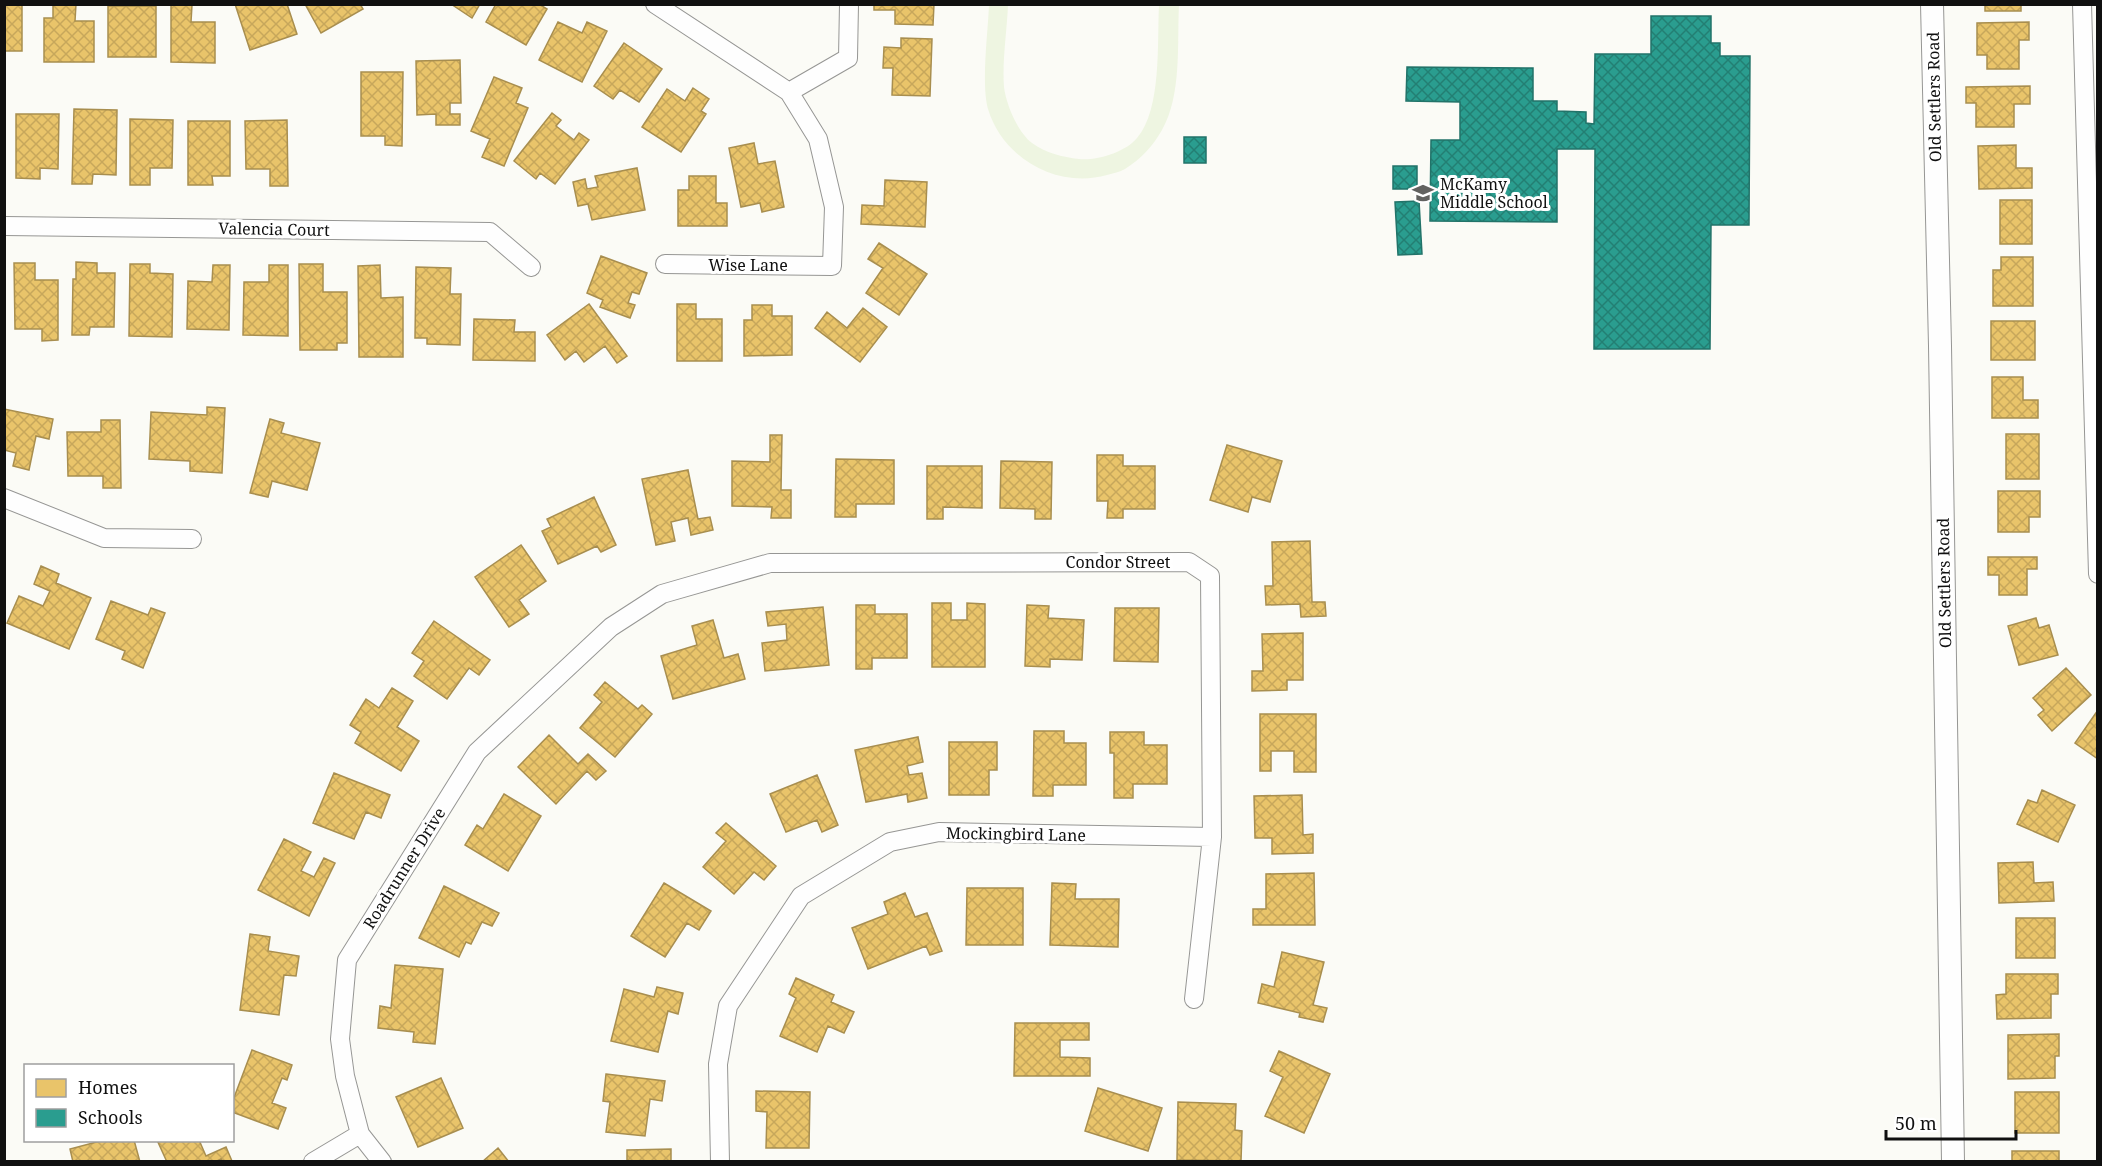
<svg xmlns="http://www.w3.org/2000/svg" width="2102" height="1166" font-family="'Noto Serif',serif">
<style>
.pitch{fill:#eef5e1}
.homes{fill:url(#homes-cross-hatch);stroke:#a88e4f;stroke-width:1.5}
.schools{fill:url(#schools-cross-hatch);stroke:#227369;stroke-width:1.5}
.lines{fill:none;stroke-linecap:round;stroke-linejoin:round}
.minor-casing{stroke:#969694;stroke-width:20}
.tertiary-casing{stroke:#969694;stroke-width:24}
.minor{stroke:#fefefe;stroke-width:18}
.tertiary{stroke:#fefefe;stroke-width:22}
.labels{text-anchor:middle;stroke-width:6;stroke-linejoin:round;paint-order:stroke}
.street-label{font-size:16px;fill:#101010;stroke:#fff}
.poi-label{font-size:16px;fill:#101010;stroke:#fff;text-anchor:start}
</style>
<defs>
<pattern id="homes-cross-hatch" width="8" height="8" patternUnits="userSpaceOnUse" patternTransform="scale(1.5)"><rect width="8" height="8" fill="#e9c46a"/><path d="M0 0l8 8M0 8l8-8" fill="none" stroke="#c7a75b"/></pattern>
<pattern id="schools-cross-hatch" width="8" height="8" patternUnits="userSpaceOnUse" patternTransform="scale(1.5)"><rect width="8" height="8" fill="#2a9d8f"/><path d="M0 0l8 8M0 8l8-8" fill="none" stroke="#237f73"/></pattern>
</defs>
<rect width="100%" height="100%" fill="#fbfbf6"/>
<path class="pitch" d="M989,5H1008C1007,30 1002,62 1004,87C1006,104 1018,133 1032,143C1046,153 1062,157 1079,159C1096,161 1126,152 1137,138C1162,109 1157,42 1159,5H1179C1177,44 1182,95 1162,130C1153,146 1141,159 1125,169C1120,172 1113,173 1107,175C1058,189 1003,159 988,109C981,84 988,32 989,5Z"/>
<path class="homes" d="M4,4H22V51H4Z
M53,4H76L75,21H94V62H44V18H53Z
M235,4H287L297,34L250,50Z
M305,4H360L363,9L321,33Z
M451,4H480L472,18Z
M496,4H539L547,9L526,45L486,22Z
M874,4H934L933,25L895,24V10H874Z
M1985,4H2021V11H1985Z
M171,5H192L191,22H215V63L171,62Z
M108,6H156V57H108Z
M558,22L582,33L587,22L607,31L582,82L539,60Z
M2029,22V40H2019V69H1987V55H1977V23Z
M901,38L932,39L930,96L892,95L893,68H883L884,47L901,48Z
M624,43L662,69L639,102L620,90L613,99L594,86Z
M460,60L461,103H450V114H460V125H436V114L417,115L416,61Z
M361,72H403L402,146L385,145V136H361Z
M494,77L522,88L516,103L528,108L504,166L482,157L490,139L471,131Z
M2030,86V104H2014V127H1976V103H1966V87Z
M693,88L709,99L701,111L706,114L681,152L642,127L667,89L685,101Z
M74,109L117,110L116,175L93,174L92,184H72Z
M552,113L561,120L556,126L574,140L579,133L589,140L555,184L540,173L536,179L514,161Z
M16,114H59L58,169L40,168V179L16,178Z
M130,119L173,120L172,168H150V185H130Z
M287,120L288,186H270V169H246L245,121Z
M188,121H230V176H212L213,185H188Z
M754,143L758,164L775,161L784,207L762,212L760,203L741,207L729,148Z
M2016,145V168H2032V188L1979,189L1978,146Z
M637,168L645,210L592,220L588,204L578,206L573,182L585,179L587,189L598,187L595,176Z
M689,176H716V203H727V226H678V190H689Z
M885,180L927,182L925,227L861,224L862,205L884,206Z
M2000,200H2032V244H2000Z
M879,243L927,274L899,315L866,293L883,268L868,259Z
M601,256L647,273L639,294L632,292L628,303L635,305L630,318L600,307L603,300L587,293Z
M2001,257H2033V306H1993V270H2001Z
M76,262L97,263V273H115L114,327H90L89,335H72L73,279H76Z
M14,263H35V280H58V340L42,341V329H15Z
M130,264H150V273L173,274L172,337L129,336Z
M299,264H323V292H347V343H337V350H300Z
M213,265H230L229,330L187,329L188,281L212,282Z
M269,265H288V336L243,335L244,282H269Z
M380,265L381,298L403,297V357H359L358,266Z
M416,267L451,268L450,294H461L460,345L427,344V338H415Z
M589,304L627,356L617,363L605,346L584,362L576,351L565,360L547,335Z
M677,304H696V319H722V361H677Z
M752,305H772V316H792V355L744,356V320H752Z
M863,308L887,327L860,362L815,328L827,312L847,328Z
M474,319L515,320L514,332H535V361L473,360Z
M1991,321H2035V360H1991Z
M1992,377H2023V400H2038V418H1992Z
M207,407L225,408L222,473L190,471V461L149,459L151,412L207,415Z
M4,409L53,419L49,439L36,436L29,470L13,466L16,453L4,450Z
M270,419L284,423L281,433L320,443L307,490L272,481L268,497L250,493Z
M101,420H120L121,488H103V476H68L67,432H101Z
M2006,434H2039V479H2006Z
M770,435H782L781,490H791V518H771L772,507L732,506V461L770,462Z
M1227,445L1282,461L1270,502L1252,497L1248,512L1210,500Z
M1097,455H1123V466H1155V509H1123V518H1107L1108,501H1097Z
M836,459L894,460V504H856V517H835Z
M1001,461L1052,462L1051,519H1035V509L1000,508Z
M927,466H982V508L943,507V519H927Z
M688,470L698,519L710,517L713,530L691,535L688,518L671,522L675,541L656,545L642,479Z
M1998,491H2040V517H2029V532H1998Z
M594,497L616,545L601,552L597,546L558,564L542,531L551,527L547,519Z
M1310,541L1312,602H1325L1326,616L1301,617L1300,604L1266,605L1265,586H1273L1272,542Z
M521,545L546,581L519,600L529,614L509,627L475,577Z
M1988,557H2037V569H2027V595H1999V575H1988Z
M41,566L59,574L56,583L91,598L69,649L7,623L19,596L43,606L50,591L34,584Z
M111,601L148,615L151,608L165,613L143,668L122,659L125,651L96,639Z
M932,603H951V620H967V603L985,604V667H932Z
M856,605H875V614H907V658H872V669H856Z
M1027,605L1049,606L1048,618L1084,620L1082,660L1050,659V667L1025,666Z
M823,607L829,665L765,671L762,643L787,640L786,624L768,626L766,612Z
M1115,608H1159L1158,662L1114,661Z
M2036,618L2039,628L2049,625L2058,655L2019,665L2008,626Z
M713,620L724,658L738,654L745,679L673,699L661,656L697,645L692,626Z
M434,621L490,660L479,675L469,668L447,699L414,676L424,661L412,653Z
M1303,633V680H1287V690L1252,691V671H1263L1262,634Z
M2066,668L2091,695L2052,731L2038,715L2044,710L2033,698Z
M605,682L638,709L642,705L652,714L615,757L580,728L602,702L594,695Z
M392,688L413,701L397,727L419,741L401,771L355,743L361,732L350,725L366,699L379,708Z
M2098,710V759L2075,743Z
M1260,714H1316V772H1294V751H1271V771H1260Z
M1034,731H1064V743H1086V785H1053V796H1033Z
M1110,732H1144V745H1167V784H1133V798H1114V753H1110Z
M549,735L578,764L588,754L606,771L596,780L587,771L556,804L518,767Z
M918,737L923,762L907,766L909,775L922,773L927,798L908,802L907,794L866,802L855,750Z
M949,742H997V770H989V795H949Z
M334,773L390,795L381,818L366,812L354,839L313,823Z
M817,775L838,825L822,832L817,820L786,832L770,794Z
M2042,790L2075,805L2058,842L2017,824L2028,800L2037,803Z
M504,794L541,816L508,871L465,845L477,825L483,829Z
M1302,795L1303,835L1313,834V853L1272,854V838H1255L1254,796Z
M726,823L776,866L764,880L754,872L734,894L703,867L726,841L716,833Z
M284,839L311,852L301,871L314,877L324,858L335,863L309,916L258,890Z
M2033,862L2034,883L2053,882L2054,901L1999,903L1998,863Z
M1314,873L1315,925H1253V909H1266V874Z
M664,883L711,911L699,930L687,923L665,957L631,936Z
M1052,883L1076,884L1075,899H1119L1118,947L1050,945Z
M444,886L499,913L492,926L482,922L471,944L466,942L459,957L419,938Z
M967,888H1023V945H966Z
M905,893L915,917L927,913L942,951L930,955L926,946L868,969L852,928L888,914L884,902Z
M2016,918H2055V958H2016Z
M250,934L270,937L268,951L299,956L296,976L284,975L279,1015L240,1010Z
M1282,952L1324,962L1313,1005L1327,1008L1323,1022L1299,1017L1300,1013L1258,1003L1262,984L1274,987Z
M395,965L443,969L435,1044L413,1042L414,1032L378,1028L380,1006L391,1008Z
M2006,974H2058V994H2051V1018L1997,1019L1996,995L2006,994Z
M796,978L834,995L831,1002L854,1012L844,1033L828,1026L817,1052L780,1036L796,998L789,994Z
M657,987L683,993L678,1014L668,1011L658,1052L611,1041L624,989L654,997Z
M1015,1023H1089V1040H1060V1057L1090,1058V1076H1014Z
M2059,1034V1056H2055V1078L2008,1079V1035Z
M252,1050L292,1065L287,1080L282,1078L272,1103L286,1108L278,1129L232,1112V1103Z
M1279,1051L1330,1074L1304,1133L1265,1116L1283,1077L1270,1071Z
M606,1074L665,1081L662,1101L650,1099L645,1136L606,1132L610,1102L603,1101Z
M441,1078L463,1128L418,1147L396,1097Z
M1098,1088L1162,1108L1148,1151L1085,1131Z
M756,1091L810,1092L809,1148H766L767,1112L756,1111Z
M2015,1092H2059V1133H2015Z
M1178,1102L1236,1104L1235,1130L1242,1131L1241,1161L1177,1160Z
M104,1140H134L140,1162H73L70,1149Z
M157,1140H199L206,1156L226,1147L232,1161L223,1162L221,1159L215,1162H167Z
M498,1148L509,1162H482Z
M671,1149V1162H627V1150Z
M2012,1151H2059V1162H2012Z"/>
<path class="schools" d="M1651,16H1711V43H1720V56H1750L1749,225H1711L1710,349H1594L1595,149H1557V222L1430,221L1431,140H1460V102L1406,101L1407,67L1533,68V101H1557V111L1586,112V123L1594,124L1595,54H1651Z
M1184,137H1206V163H1184Z
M1393,166H1417V189H1393Z
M1419,201L1422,254L1398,255L1395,202Z"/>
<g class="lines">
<defs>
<path id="minor" d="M655,4L789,92L818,139L834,207L832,266L665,264
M2082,4L2098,574
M789,92L848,58L849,4
M4,226L490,232L531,267
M4,498L104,538L192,539
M313,1162L360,1134
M382,1162L360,1134L345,1076L340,1039L347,960L477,752L611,627L662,594L770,563L1189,562L1210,576L1212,837L1194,999
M720,1162L718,1064L728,1006L801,896L890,842L939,832L1212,837"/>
<path id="tertiary" d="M1932,4L1940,346L1953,1162"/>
</defs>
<use href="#minor" class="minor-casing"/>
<use href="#tertiary" class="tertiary-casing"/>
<use href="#minor" class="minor"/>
<use href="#tertiary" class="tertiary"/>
</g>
<defs>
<symbol id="school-bare" viewBox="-9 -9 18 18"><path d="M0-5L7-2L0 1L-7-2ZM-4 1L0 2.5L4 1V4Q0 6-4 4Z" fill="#626260" stroke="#fff" stroke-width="2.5" paint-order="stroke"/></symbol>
</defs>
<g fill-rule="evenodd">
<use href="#school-bare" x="1408" y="178" width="30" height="30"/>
</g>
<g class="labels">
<g class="street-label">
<text transform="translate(1934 97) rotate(-91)" y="6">Old Settlers Road</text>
<text transform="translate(274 229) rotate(1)" y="6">Valencia Court</text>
<text x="748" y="271">Wise Lane</text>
<text x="1118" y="568">Condor Street</text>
<text transform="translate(1944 583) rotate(-91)" y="6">Old Settlers Road</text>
<text transform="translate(1016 834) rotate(1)" y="6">Mockingbird Lane</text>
<text transform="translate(404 868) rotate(-58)" y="6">Roadrunner Drive</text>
</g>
<g class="poi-label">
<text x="1440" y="190">McKamy<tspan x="1440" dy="18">Middle School</tspan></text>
</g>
</g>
<rect width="2102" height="1166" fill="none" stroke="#101010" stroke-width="12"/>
<rect x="24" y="1064" width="210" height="78" fill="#ffffff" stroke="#9f9f9f" stroke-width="1.5"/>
<rect x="36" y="1079" width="30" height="18" fill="#e9c46a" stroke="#9f9f9f" stroke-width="1.5"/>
<text x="78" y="1094" font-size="18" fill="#101010">Homes</text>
<rect x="36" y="1109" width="30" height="18" fill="#2a9d8f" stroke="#9f9f9f" stroke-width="1.5"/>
<text x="78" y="1124" font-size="18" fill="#101010">Schools</text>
<path d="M1886 1130v9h130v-9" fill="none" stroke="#101010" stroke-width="3"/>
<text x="1895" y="1130" font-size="18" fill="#101010" stroke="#ffffff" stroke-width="4.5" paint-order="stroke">50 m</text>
</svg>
